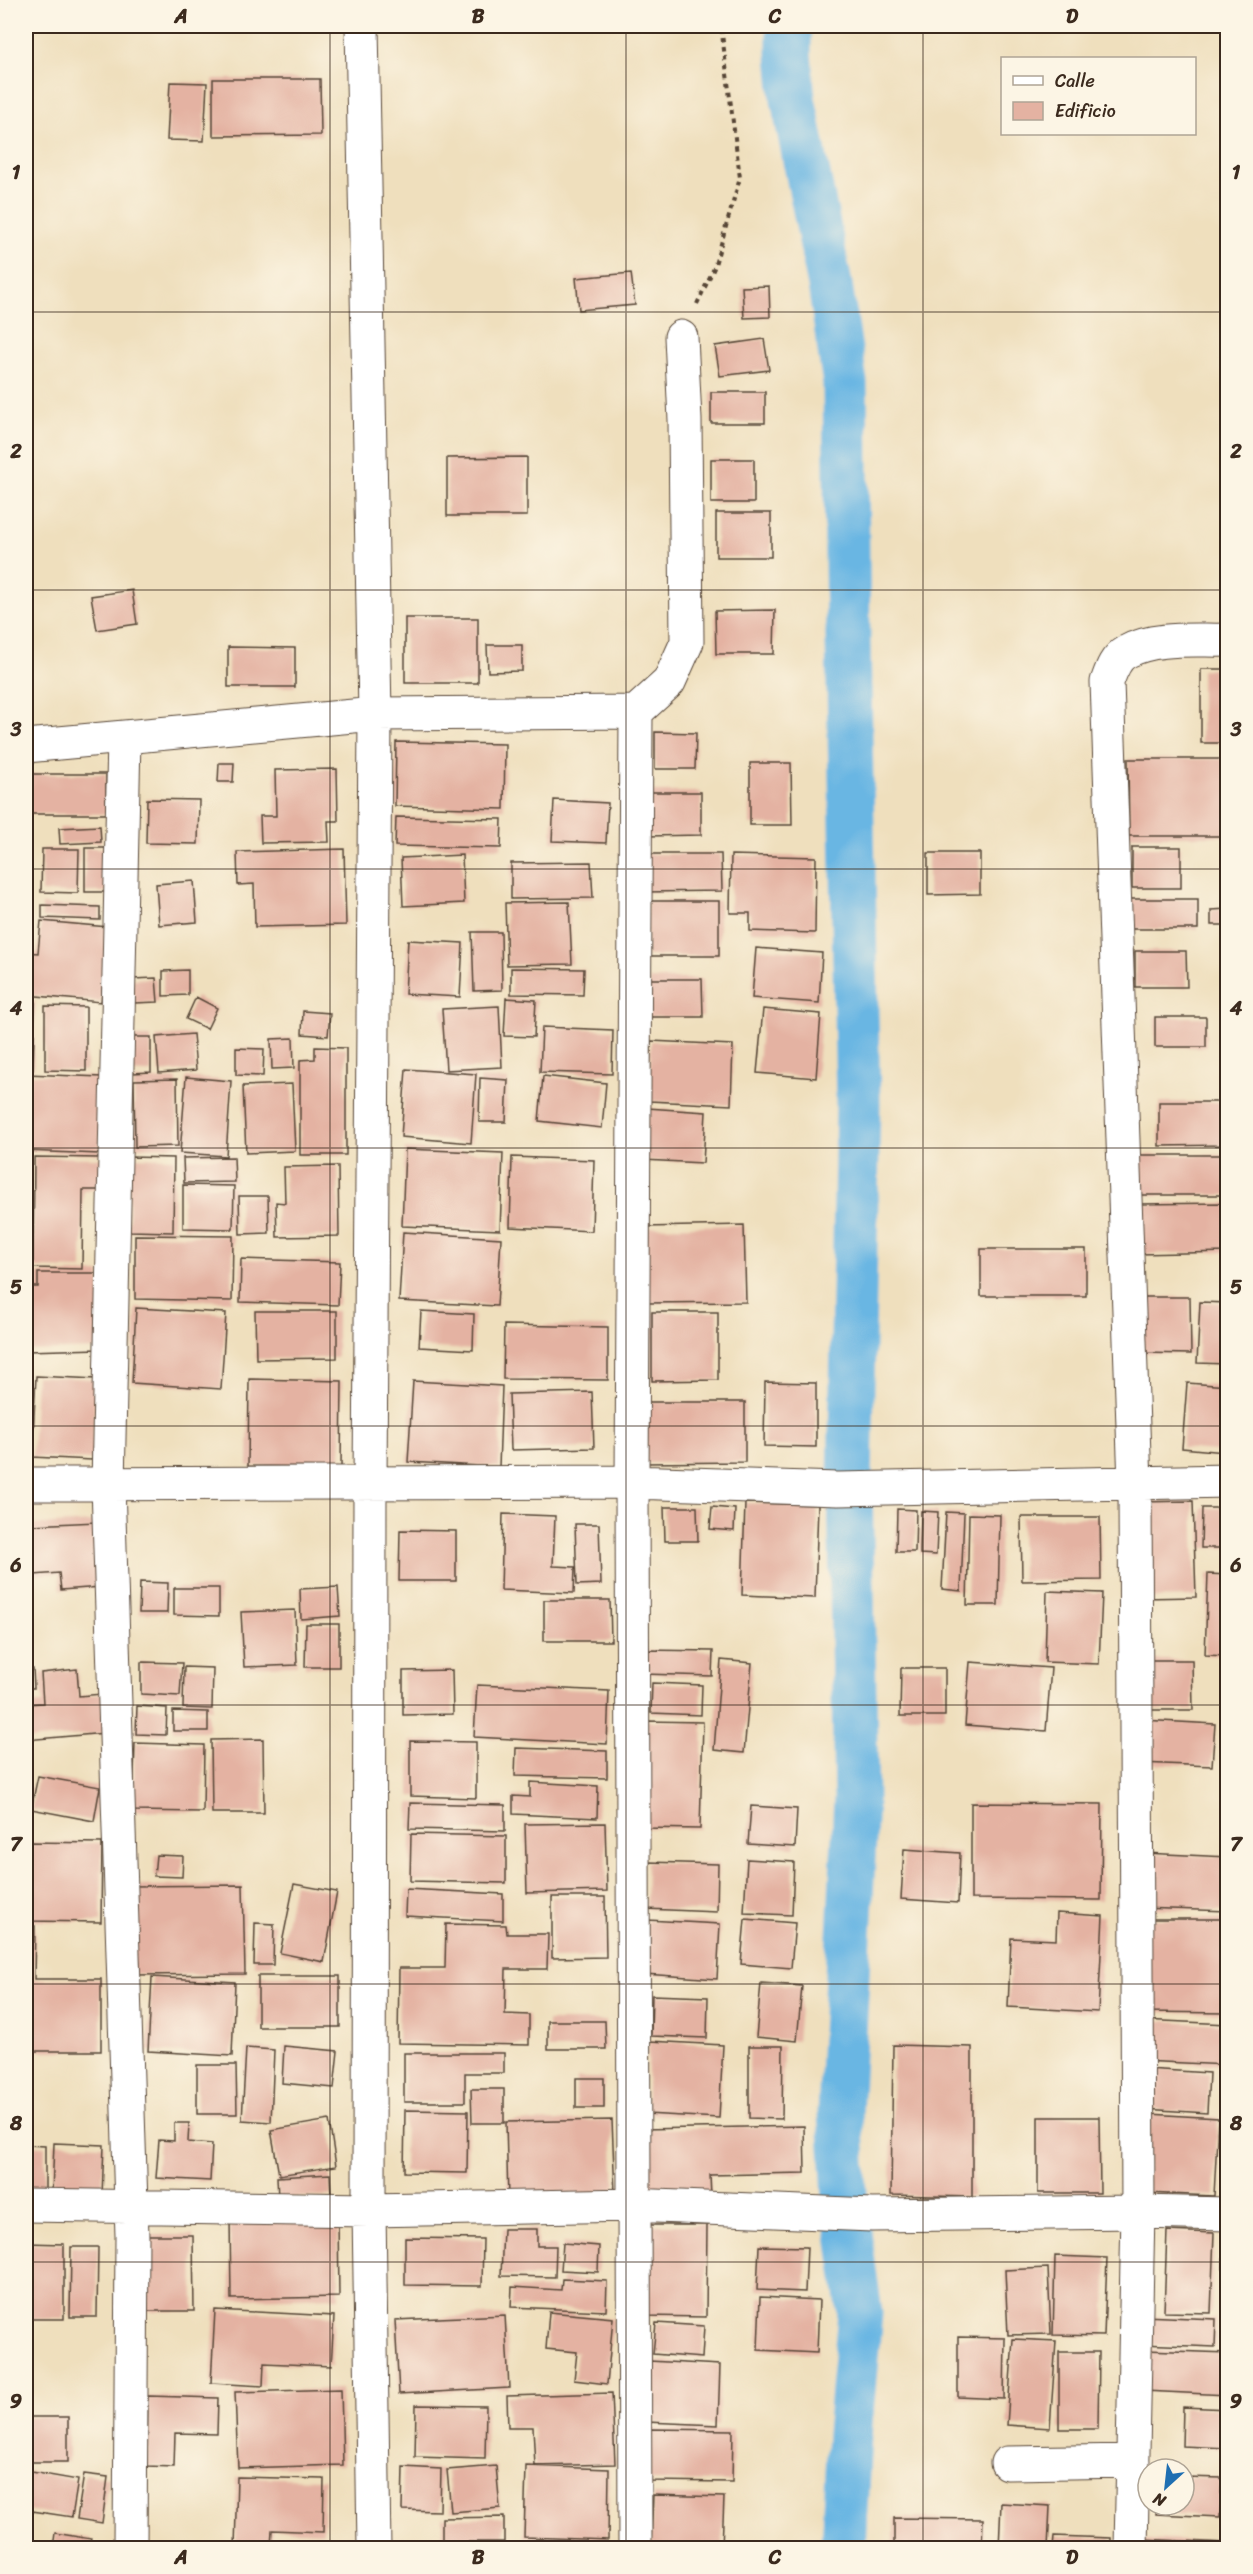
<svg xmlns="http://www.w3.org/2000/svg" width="1253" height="2574" font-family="Sriracha,sans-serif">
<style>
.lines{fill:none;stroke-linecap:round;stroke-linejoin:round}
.canal{stroke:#69b6e3;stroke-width:45}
.building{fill:#e4b2a2}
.minor-casing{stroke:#564536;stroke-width:35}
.path{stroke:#564536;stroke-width:4;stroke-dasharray:4.5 4.5;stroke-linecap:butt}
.minor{stroke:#fff;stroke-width:33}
.grid{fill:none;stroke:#3b2a1e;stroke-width:1.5;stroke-opacity:0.55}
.neatline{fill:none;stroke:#3b2a1e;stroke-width:2}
.grid-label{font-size:20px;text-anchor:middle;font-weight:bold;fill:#3b2a1e}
</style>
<rect width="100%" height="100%" fill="#fcf5e5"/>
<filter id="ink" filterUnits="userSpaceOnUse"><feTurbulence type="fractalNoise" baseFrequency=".0167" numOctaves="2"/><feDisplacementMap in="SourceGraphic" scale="12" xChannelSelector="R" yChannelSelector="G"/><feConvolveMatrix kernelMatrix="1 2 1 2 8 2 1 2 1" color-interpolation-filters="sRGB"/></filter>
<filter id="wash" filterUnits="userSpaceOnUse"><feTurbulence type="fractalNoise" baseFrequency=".008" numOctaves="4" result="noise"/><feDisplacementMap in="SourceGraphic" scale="24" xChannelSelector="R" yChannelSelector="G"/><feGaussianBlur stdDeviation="1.35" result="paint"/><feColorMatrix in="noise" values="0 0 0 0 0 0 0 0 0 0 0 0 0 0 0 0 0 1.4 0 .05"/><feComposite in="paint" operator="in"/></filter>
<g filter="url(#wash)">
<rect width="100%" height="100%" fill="#efdfbd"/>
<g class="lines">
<path class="canal" d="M789,26V55L793,99L830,285L845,383L848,640L858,1103L850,1482L856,1799L840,2114L846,2212L860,2313L849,2435L843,2548"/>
</g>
<g id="blocks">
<path class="building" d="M213,79H320L321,135L213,136Z
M170,82L207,83L204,141L167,140Z
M631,273L635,305L579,310L576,278Z
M769,286L770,317L744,318L742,287Z
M764,339L769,370L720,376L715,346Z
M711,392H765V423H711Z
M527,457V516H447V458Z
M711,459H754V503H711Z
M716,513H771V557H716Z
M132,590L137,624L97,630L91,596Z
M775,610L774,654H716L715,611Z
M405,618H478V683H405Z
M487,645H522V671L488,672Z
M228,647L295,648V687H228Z
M1201,669H1228V743H1201Z
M655,732L696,733L695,769H655Z
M396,742L505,744L504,809L395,806Z
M1128,759H1228V836H1129Z
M219,763H234L233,782H218Z
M750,763H791L792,825H750Z
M337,769L338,821H328L329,842L261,843L260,816H276L275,770Z
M30,774H106V814H30Z
M647,792H701V835L647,836Z
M147,799L199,800L198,844L146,843Z
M554,800L608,803L606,843L552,841Z
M396,817L502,819L501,848L395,846Z
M100,826L101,842L60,844L59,828Z
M1132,847H1181V888H1132Z
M85,848H106V892H85Z
M42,849H79L78,893L41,892Z
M344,849L346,925L255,927L254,884L238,885L237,852Z
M928,853H980V894L928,895Z
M642,854H721L722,891L642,892Z
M462,855L464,903L403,906L401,858Z
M731,855L816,857L815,933L750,931V913H730Z
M591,862L593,898L511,899V863Z
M194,881L197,922L159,925L156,884Z
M1130,899H1198V929H1131Z
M647,901H719V956H647Z
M569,902L572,964L507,965L505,903Z
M42,905L100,907V920L42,918Z
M1228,909V925H1211V910Z
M41,921L108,927L101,1002L26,995V952L38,953Z
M472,932H501L502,990L474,991Z
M408,940L463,943L460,997L405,994Z
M756,948L822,953L819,1003L752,998Z
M1135,951H1186L1187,987H1135Z
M511,968L584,969L583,995L511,994Z
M188,970V995L163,996V971Z
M156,978L158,1002L134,1003L132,979Z
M649,979H702L703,1017H649Z
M196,997L217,1008L207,1029L186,1019Z
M506,998L536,1000L534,1037L504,1036Z
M26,1000L35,1001L33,1070L26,1069Z
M45,1006L86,1007V1071L45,1070Z
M499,1006L502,1067L446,1070L442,1009Z
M763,1009L821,1014L816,1078L757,1073Z
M303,1011L330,1013L328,1036L302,1034Z
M1155,1017H1206V1047H1155Z
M542,1027L613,1030L612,1074L540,1072Z
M193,1034L196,1070L159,1073L156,1037Z
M133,1037H151V1072L133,1073Z
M293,1038L294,1068L272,1069L271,1039Z
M651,1041L733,1045L731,1105L649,1101Z
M315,1047L346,1048V1155H300V1060L315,1059Z
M236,1048L264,1049L263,1076L236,1075Z
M406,1069L476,1074L471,1143L401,1137Z
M26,1074L102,1077L100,1154L26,1151Z
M543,1076L606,1083L602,1128L539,1121Z
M186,1077L231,1081L226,1156L180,1153Z
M480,1078L508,1080L506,1122H479Z
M177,1079L178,1146L135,1147L134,1080Z
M292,1084L295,1151L246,1153L243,1086Z
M1159,1102H1228V1145L1159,1146Z
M647,1108L706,1112L703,1163L643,1160Z
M405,1149L503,1153L500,1230L402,1226Z
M1137,1155H1228V1195H1137Z
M34,1157L101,1158V1190H83L82,1269L33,1268Z
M129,1157L174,1158L173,1232L129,1231Z
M234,1157L235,1182L184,1183L183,1158Z
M512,1157L594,1160L592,1231L510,1227Z
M338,1166L339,1236L277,1237L276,1202L285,1203L284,1167Z
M183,1185L234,1186L233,1229L183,1228Z
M239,1196H268L269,1233L240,1234Z
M26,1199H29L27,1223H26Z
M1228,1203V1252L1139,1254L1138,1204Z
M744,1225L746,1302L646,1303L644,1227Z
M403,1232L501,1238L497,1306L399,1301Z
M135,1235L233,1236L232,1301L135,1299Z
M981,1249H1086V1296H981Z
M241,1259L340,1262L338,1305L240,1302Z
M38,1273H100L101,1349L26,1351V1287H38Z
M1142,1297H1190L1191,1354L1143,1353Z
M1200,1302L1228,1303V1364L1197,1363Z
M136,1308L226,1313L221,1389L132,1383Z
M255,1311H337V1358L256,1359Z
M421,1311L474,1314L473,1350L419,1347Z
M652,1312H718V1380L652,1381Z
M504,1325L608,1327V1380L503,1379Z
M36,1376L96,1379L92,1460L32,1457Z
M249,1379L342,1381L341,1467L248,1466Z
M413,1381L502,1386L499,1467L408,1462Z
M765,1382L816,1383V1447L764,1446Z
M1187,1383L1228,1386L1225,1452L1182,1448Z
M592,1392L594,1448L511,1450L509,1394Z
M645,1402H745V1462L646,1463Z
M1193,1501L1196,1597L1143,1598L1140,1502Z
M745,1503L818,1505L815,1598L742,1595Z
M664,1507H697L698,1541H665Z
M712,1507L735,1509L734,1531L710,1529Z
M1202,1508H1228V1548H1201Z
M897,1509L916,1510L915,1552H896Z
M921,1511L938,1512L936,1555L920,1554Z
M946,1512L964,1513L961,1591L942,1589Z
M503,1514L555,1516L553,1566L575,1567L574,1593L501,1590Z
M969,1514L1000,1515L998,1605H967Z
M1021,1517H1100L1101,1580L1022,1581Z
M97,1522L101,1587L61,1590L59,1573L34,1575L32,1525Z
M575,1524H599L601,1584L577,1585Z
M400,1530L456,1531V1581H399Z
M1208,1574L1228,1575V1656L1205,1655Z
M140,1582L168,1583L167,1613H139Z
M338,1587L340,1616L301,1619L300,1589Z
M174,1588H219V1616L174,1615Z
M1047,1591L1102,1593L1099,1664L1045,1662Z
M544,1600H610L611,1641H544Z
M295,1610L297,1665L244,1667L241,1612Z
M306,1624H339V1667H305Z
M643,1650L713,1651L712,1676L643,1674Z
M721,1660L752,1663L744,1753L714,1750Z
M1143,1660H1192L1193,1710H1142Z
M141,1662L182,1663L180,1696L141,1694Z
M970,1662L1051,1668L1046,1731L965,1725Z
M184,1667L213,1668L212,1709L183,1708Z
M901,1668H945V1716H900Z
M26,1669H33L34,1688H26Z
M77,1669L79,1696L102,1694L105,1733L26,1740V1704L43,1703L41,1673Z
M452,1670L453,1714L403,1715V1671Z
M652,1683L702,1685L701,1715L651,1713Z
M477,1685L609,1691L607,1744L474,1737Z
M137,1706L167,1708L166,1735L136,1734Z
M173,1711L208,1712V1731H173Z
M1142,1720L1215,1724L1212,1766L1140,1763Z
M646,1721L703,1722L700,1829L643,1828Z
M263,1739L264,1813H212L211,1740Z
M410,1741L476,1742V1798L410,1796Z
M135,1743L204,1745L203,1812L133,1811Z
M516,1748L607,1751V1778L515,1776Z
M26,1768L31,1792H26Z
M38,1776L100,1787L94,1821L31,1809Z
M530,1782L598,1786L597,1818L513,1814V1796L530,1797Z
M410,1803L505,1805V1831L409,1829Z
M971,1803L1102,1804L1101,1900L971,1899Z
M751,1806L797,1809L795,1847L748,1844Z
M605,1823L607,1891L527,1893L525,1824Z
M411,1834L506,1836V1883L410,1881Z
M28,1842L102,1843L101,1922L26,1921Z
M904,1849L960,1853L958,1903L901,1899Z
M1144,1853L1228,1857V1911L1141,1908Z
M156,1855L183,1856L182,1877L154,1876Z
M747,1859L794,1862L792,1915L744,1913Z
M647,1862L718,1864L717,1912L646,1909Z
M294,1884L337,1892L324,1962L280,1953Z
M243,1885L245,1974L131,1975L129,1886Z
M406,1889L503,1894V1921L405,1916Z
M552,1897H605L606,1957L552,1958Z
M1057,1913L1103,1916L1098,2012L1008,2007L1011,1938L1056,1940Z
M745,1919L795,1923L791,1968L741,1964Z
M1143,1919H1228V2013L1143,2012Z
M647,1920L720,1924L717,1979L644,1974Z
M255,1923L274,1924L273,1965H254Z
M446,1924L506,1925L507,1934H548L547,1969H506L505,2014L529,2015V2045L398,2043L399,1968H445Z
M26,1926H35L34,1979H101V2051H26Z
M258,1976H340V2027H258Z
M152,1977L235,1982L232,2056L148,2051Z
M761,1983L802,1986L797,2041L756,2037Z
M652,1995L708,1997L707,2038L651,2036Z
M1142,2020L1228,2024V2065L1141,2061Z
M548,2021H605L606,2049H548Z
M649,2041L723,2045L719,2118L646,2114Z
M893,2045L972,2047V2197L891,2195Z
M284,2046L338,2051L334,2088L282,2083Z
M749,2046H783L782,2119L749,2118Z
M246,2048L274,2050L271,2122L242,2120Z
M404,2053H504V2073H465V2102H404Z
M197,2065H236L237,2114H197Z
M1146,2069L1209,2073L1207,2113L1144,2109Z
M576,2078H604V2108H576Z
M471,2089H504V2123H472Z
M405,2110L468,2111L467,2173L404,2172Z
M1149,2114L1218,2118L1214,2196L1146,2193Z
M1038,2117H1099L1100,2193H1038Z
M329,2120L336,2166L279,2175L271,2130Z
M612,2120L615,2196L508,2199L506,2122Z
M174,2123H189L188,2142L212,2144L210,2181L156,2178L159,2140L174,2141Z
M804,2126L805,2173L710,2175L711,2197L644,2198L643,2129Z
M54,2143L104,2145L102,2196L52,2193Z
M26,2145L45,2146V2196H26Z
M330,2174L331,2196L278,2198L277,2177Z
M338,2216L339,2297L231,2299L230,2217Z
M646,2225H707L706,2317L646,2316Z
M503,2229H537V2246H556L555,2277L501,2276Z
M1167,2231L1214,2233L1211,2313L1164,2312Z
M1224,2234H1228V2269H1223Z
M136,2235H193L194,2311H136Z
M405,2238L483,2239L482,2286L405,2285Z
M26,2243L64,2244V2319H26Z
M563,2243L599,2246L598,2272L561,2270Z
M759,2246L807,2247L805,2292L757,2290Z
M71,2247H98L97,2317H70Z
M1055,2256L1107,2258L1104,2336L1053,2335Z
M1048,2268L1051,2334L1008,2335L1005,2270Z
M1224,2274H1228V2314H1223Z
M562,2279L607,2281L606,2311L511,2307L512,2287L561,2290Z
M760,2297L819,2300L817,2353L758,2350Z
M215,2310L334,2316L331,2366L264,2363L263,2386L211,2383Z
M549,2312L613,2318L607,2384L574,2380L577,2352L546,2349Z
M505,2315L509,2388L399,2394L395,2320Z
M1142,2316L1216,2319L1215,2347L1141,2344Z
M656,2323L704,2326L702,2358L653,2354Z
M958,2337L1005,2338L1004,2399L958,2397Z
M1013,2339L1056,2341L1050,2428L1007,2425Z
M1145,2350L1228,2353V2395L1144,2391Z
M1059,2352H1099L1098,2429H1059Z
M649,2361L720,2365L718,2425L646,2422Z
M341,2389L343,2465L238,2468L235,2392Z
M612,2393L615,2464L535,2466L533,2427H508L507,2396Z
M148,2396L218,2398L217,2434L175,2433L174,2467L147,2466Z
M416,2405L486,2406L485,2459L415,2457Z
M1183,2407L1228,2409V2448L1182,2446Z
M26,2417H68V2462H26Z
M648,2429L733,2430L732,2482L647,2481Z
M496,2466L500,2508L451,2512L447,2470Z
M526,2466L609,2469L608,2540L524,2537Z
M403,2467L441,2469L440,2511L402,2510Z
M26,2471L78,2480L72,2517L26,2510Z
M84,2474L108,2477L102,2523L77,2519Z
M237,2477L324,2479L323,2532L272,2530L271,2548H235Z
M1184,2477L1222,2478L1220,2517L1156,2514L1157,2505H1184Z
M653,2495L724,2497L722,2547L651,2545Z
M1001,2503L1050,2506L1048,2548H999Z
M504,2517V2542H442V2518Z
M894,2518L983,2519L982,2548H894Z
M55,2533L91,2539L89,2548H53Z
M1054,2536L1111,2538V2548H1053Z
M1142,2539L1228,2543V2548H1141Z
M530,2543L564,2547V2548H529Z
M399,2545L456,2547V2548H399Z"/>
</g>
</g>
<g filter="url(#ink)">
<use href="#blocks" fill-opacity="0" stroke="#564536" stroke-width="1.5"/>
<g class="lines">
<defs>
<path id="minor" d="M362,26L375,714L370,1484L369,2210L374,2548
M124,738L108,1485L132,2236L130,2548
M26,746L375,714L636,712L669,682L687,642L685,420L681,337
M26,1484L632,1482L838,1489L1228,1481
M26,2205L369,2210L632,2205L872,2215L1138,2212L1228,2214
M1007,2463L1133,2461
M635,2548L632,1482L636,712
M1131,2548L1138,2212L1135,1484L1107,682C1111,671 1115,658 1126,652C1155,636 1196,641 1228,640"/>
</defs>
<use href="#minor" class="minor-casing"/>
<path class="path" d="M697,304L714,268L740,178L721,26"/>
<use href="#minor" class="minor"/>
</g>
</g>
<path class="grid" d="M330,26V2548M626,26V2548M923,26V2548M26,312H1228M26,590H1228M26,869H1228M26,1148H1228M26,1426H1228M26,1705H1228M26,1984H1228M26,2262H1228"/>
<rect width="1253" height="2574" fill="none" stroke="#fcf5e5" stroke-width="66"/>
<rect x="1001" y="57" width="195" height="78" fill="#fcf5e5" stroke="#afa495" stroke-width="1.5"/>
<rect x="1013" y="76" width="30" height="9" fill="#ffffff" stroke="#afa495" stroke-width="1.5"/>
<text x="1055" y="87" font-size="18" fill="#3b2a1e">Calle</text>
<rect x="1013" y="102" width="30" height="18" fill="#e4b2a2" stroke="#afa495" stroke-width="1.5"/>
<text x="1055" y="117" font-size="18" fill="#3b2a1e">Edificio</text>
<g transform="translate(1166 2487) rotate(207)"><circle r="28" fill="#fcf5e5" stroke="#afa495" stroke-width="1.5"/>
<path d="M0-4.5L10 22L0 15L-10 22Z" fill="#1f6fb2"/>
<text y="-9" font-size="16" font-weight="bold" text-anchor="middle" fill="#3b2a1e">N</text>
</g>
<rect x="33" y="33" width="1187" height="2508" class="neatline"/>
<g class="grid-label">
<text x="181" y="23">A</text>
<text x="478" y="23">B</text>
<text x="775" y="23">C</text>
<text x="1072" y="23">D</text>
<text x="16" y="179">1</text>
<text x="1236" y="179">1</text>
<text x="16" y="458">2</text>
<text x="1236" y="458">2</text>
<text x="16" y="736">3</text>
<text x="1236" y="736">3</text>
<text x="16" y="1015">4</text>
<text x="1236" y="1015">4</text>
<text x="16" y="1294">5</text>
<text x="1236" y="1294">5</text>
<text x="16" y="1572">6</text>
<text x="1236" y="1572">6</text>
<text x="16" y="1851">7</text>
<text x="1236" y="1851">7</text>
<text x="16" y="2130">8</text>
<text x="1236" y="2130">8</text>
<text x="16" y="2408">9</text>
<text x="1236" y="2408">9</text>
<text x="181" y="2564">A</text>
<text x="478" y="2564">B</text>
<text x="775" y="2564">C</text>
<text x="1072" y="2564">D</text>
</g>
</svg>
